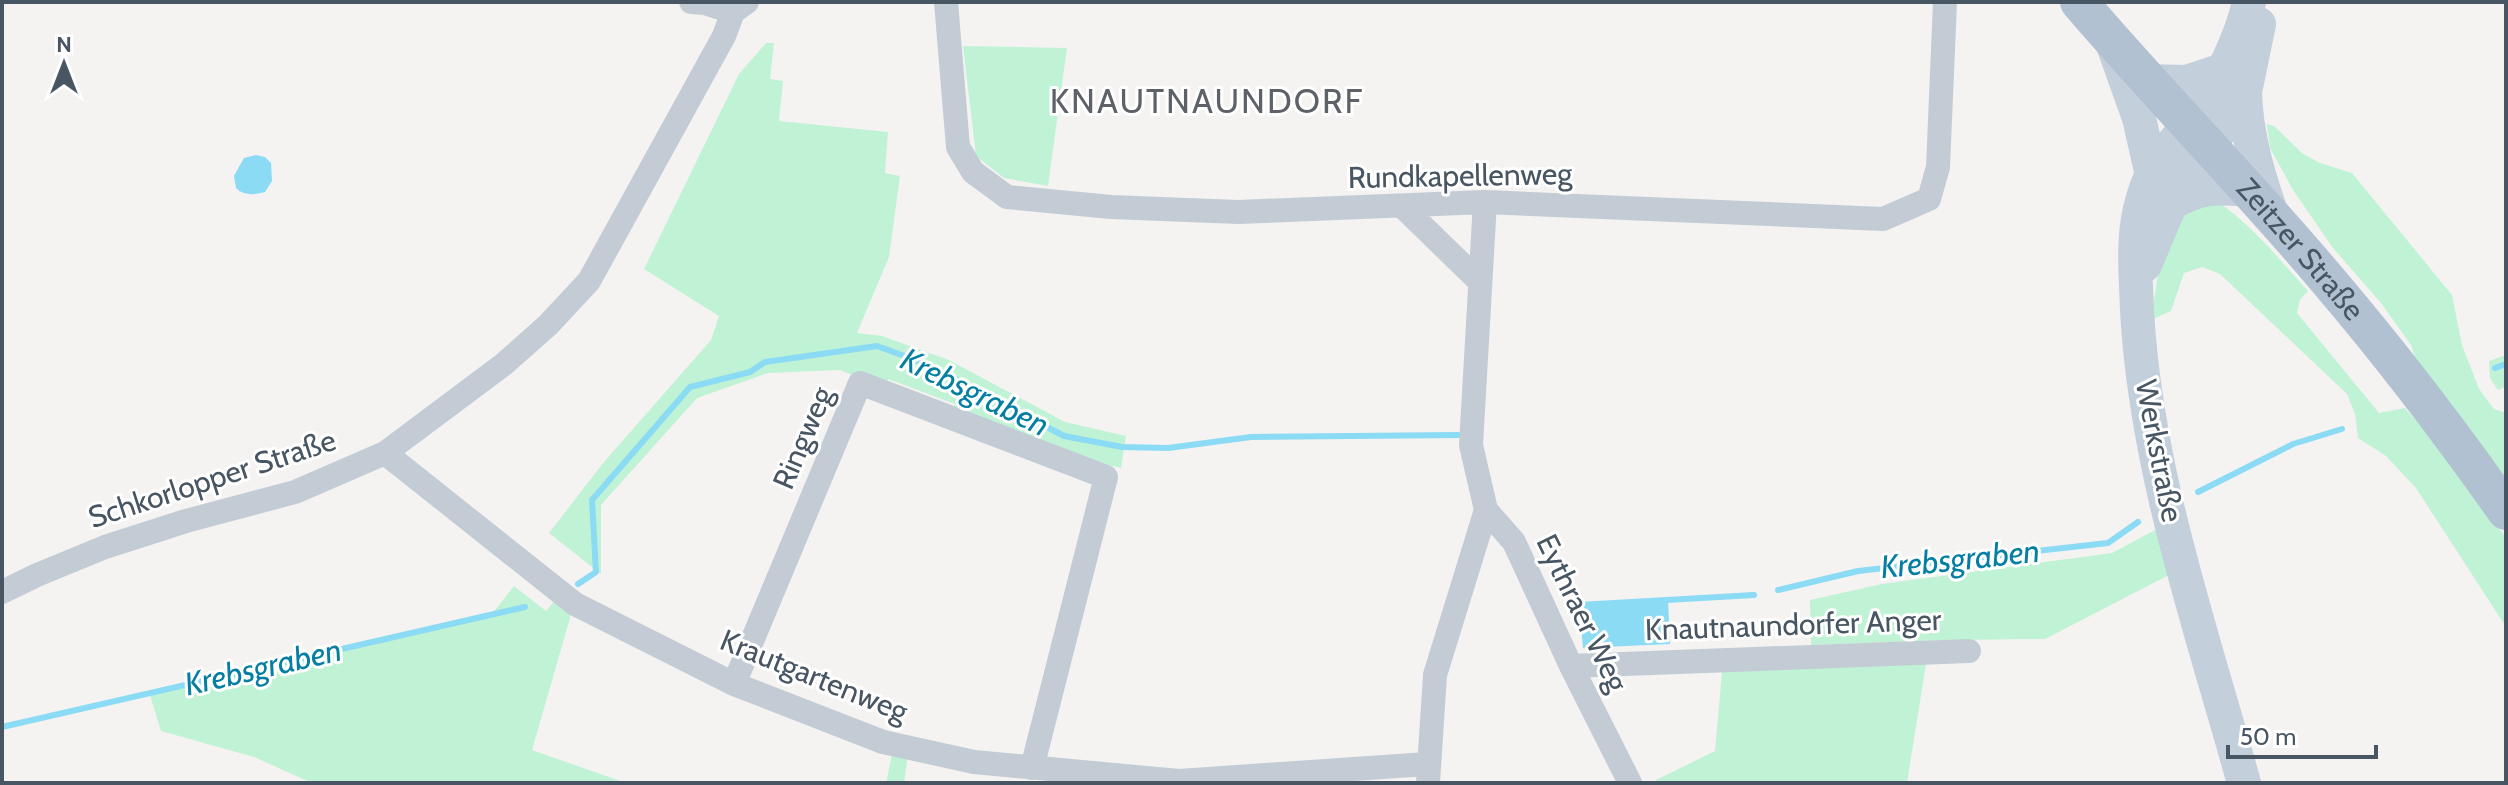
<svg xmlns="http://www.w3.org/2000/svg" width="2508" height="785" font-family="Cabin,sans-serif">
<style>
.green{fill:#c0f3d5}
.water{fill:#8adbf3}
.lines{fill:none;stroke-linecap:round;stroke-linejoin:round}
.stream{stroke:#8adbf3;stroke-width:6}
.street{stroke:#c3ccd4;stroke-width:24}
.secondary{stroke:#c4cfdc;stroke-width:34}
.primary{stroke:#b1c1d2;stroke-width:38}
.labels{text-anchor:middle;stroke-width:6;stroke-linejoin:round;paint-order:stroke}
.street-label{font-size:30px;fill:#485562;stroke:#fff}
.water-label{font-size:32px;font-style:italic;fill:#047ea2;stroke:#fff}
.quarter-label{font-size:34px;letter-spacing:2px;fill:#5e6268;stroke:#fff}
</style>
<rect width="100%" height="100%" fill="#f5f2f2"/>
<path class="green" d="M766,43H774L770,79L783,81L779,121L888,132L885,173L900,176L889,257L857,333L882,336L949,360L1065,422L1126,436L1121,468L1057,453L952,414L955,404L888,379L884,388L840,370L768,373L697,398L601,505V574L549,533L604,462L711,340L719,316L644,269L739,74Z
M963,46L1067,48L1048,186L1004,178L976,156Z
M2267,124L2274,126L2303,154L2320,163L2352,173L2452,295L2462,345L2479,389L2494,409L2506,413V488L2419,370L2411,345L2381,303L2333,248L2293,190L2270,148Z
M2218,202C2253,226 2280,260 2308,291L2300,300L2297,313L2379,413L2405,408L2439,447L2506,538V627L2416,488L2386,456L2358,438L2355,414L2347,394L2220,274L2202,267L2184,273L2171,311L2151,320L2160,261L2186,210Z
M2506,355V387L2498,390L2490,378L2489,361Z
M2157,529L2169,575L2045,639L1950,640L1811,645L1810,600L1882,584L2112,553Z
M514,586L546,611L556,599L572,611L532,750L626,783H312L254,757L161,731L149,692L492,614Z
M1898,662L1926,664L1907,783H1657L1656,780L1715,751L1722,672Z
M893,750L908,754L904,783H886Z"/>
<path class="water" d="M256,155L265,157L271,163L272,181L265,192C254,195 244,196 236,188L234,176L244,158Z
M1668,600L1670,644L1583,648L1579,605Z"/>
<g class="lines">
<path class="stream" d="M2495,368L2506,364
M2198,492L2293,444L2342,429
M578,584L596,572L592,500L690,387L750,372L765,362L877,346L929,365L1064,436L1122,447L1168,448L1251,437L1459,435
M1778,590L1858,571L2108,543L2138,522
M1579,605L1754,595
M2,727L525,607"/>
<path class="street" d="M691,2L705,3L733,12
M946,2L958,147L973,172L1007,197L1111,207L1238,212L1485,202L1883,219L1929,199L1938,167L1945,2
M1485,202L1471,445L1486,510L1514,542L1571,666L1630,783
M1403,207L1479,281
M385,453L575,604L734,684L883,742L974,762L1179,781L1427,764
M2,592L37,575L105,547L186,521L295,492L385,453L504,364L548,325L589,281L724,36L733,12L747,2
M1571,666L1969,651
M734,684L860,383L1106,477L1032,768
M1428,783L1435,675L1486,510"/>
<path class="secondary" d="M2113,45L2139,118L2151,171
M2147,81L2187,82L2220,71
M2245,92C2246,135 2258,174 2272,215
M2170,204C2200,187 2213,187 2246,190
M2145,265L2182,177L2233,115L2245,92L2259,24
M2244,783C2201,628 2146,472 2137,311C2136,276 2132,243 2140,209C2151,160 2171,149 2198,112C2219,83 2242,36 2249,2"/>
<path class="primary" id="s1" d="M2079,2C2161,98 2250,187 2331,284C2393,357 2451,433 2506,511"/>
</g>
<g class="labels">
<g class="street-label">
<text transform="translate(1460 176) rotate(-1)" y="10">Rundkapellenweg</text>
<text dy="10" stroke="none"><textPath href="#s1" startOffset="332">Zeitzer Straße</textPath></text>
<text transform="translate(803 438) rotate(-67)" y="10">Ringweg</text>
<text transform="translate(2159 451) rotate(79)" y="10">Werkstraße</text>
<text transform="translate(212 479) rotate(-18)" y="10">Schkorlopper Straße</text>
<text transform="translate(1582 613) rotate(64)" y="10">Eythraer Weg</text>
<text transform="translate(1793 625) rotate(-2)" y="10">Knautnaundorfer Anger</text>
<text transform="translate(814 676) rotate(22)" y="10">Krautgartenweg</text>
</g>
<g class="water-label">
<text transform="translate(975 392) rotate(26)" y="11">Krebsgraben</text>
<text transform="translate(1960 559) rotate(-6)" y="11">Krebsgraben</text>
<text transform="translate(263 667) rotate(-13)" y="11">Krebsgraben</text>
</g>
<g class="quarter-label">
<text x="1207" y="113">KNAUTNAUNDORF</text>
</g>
</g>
<rect width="2508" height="785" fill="none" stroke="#485562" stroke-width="8"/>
<g transform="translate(64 64)" stroke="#ffffff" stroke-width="6" paint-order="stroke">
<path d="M0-6L14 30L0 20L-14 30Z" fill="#485562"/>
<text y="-12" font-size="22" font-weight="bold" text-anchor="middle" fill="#485562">N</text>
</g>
<path d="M2228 745v12h148v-12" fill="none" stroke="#485562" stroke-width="4"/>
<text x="2240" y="745" font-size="24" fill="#485562" stroke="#ffffff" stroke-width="6" paint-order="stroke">50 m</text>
</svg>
